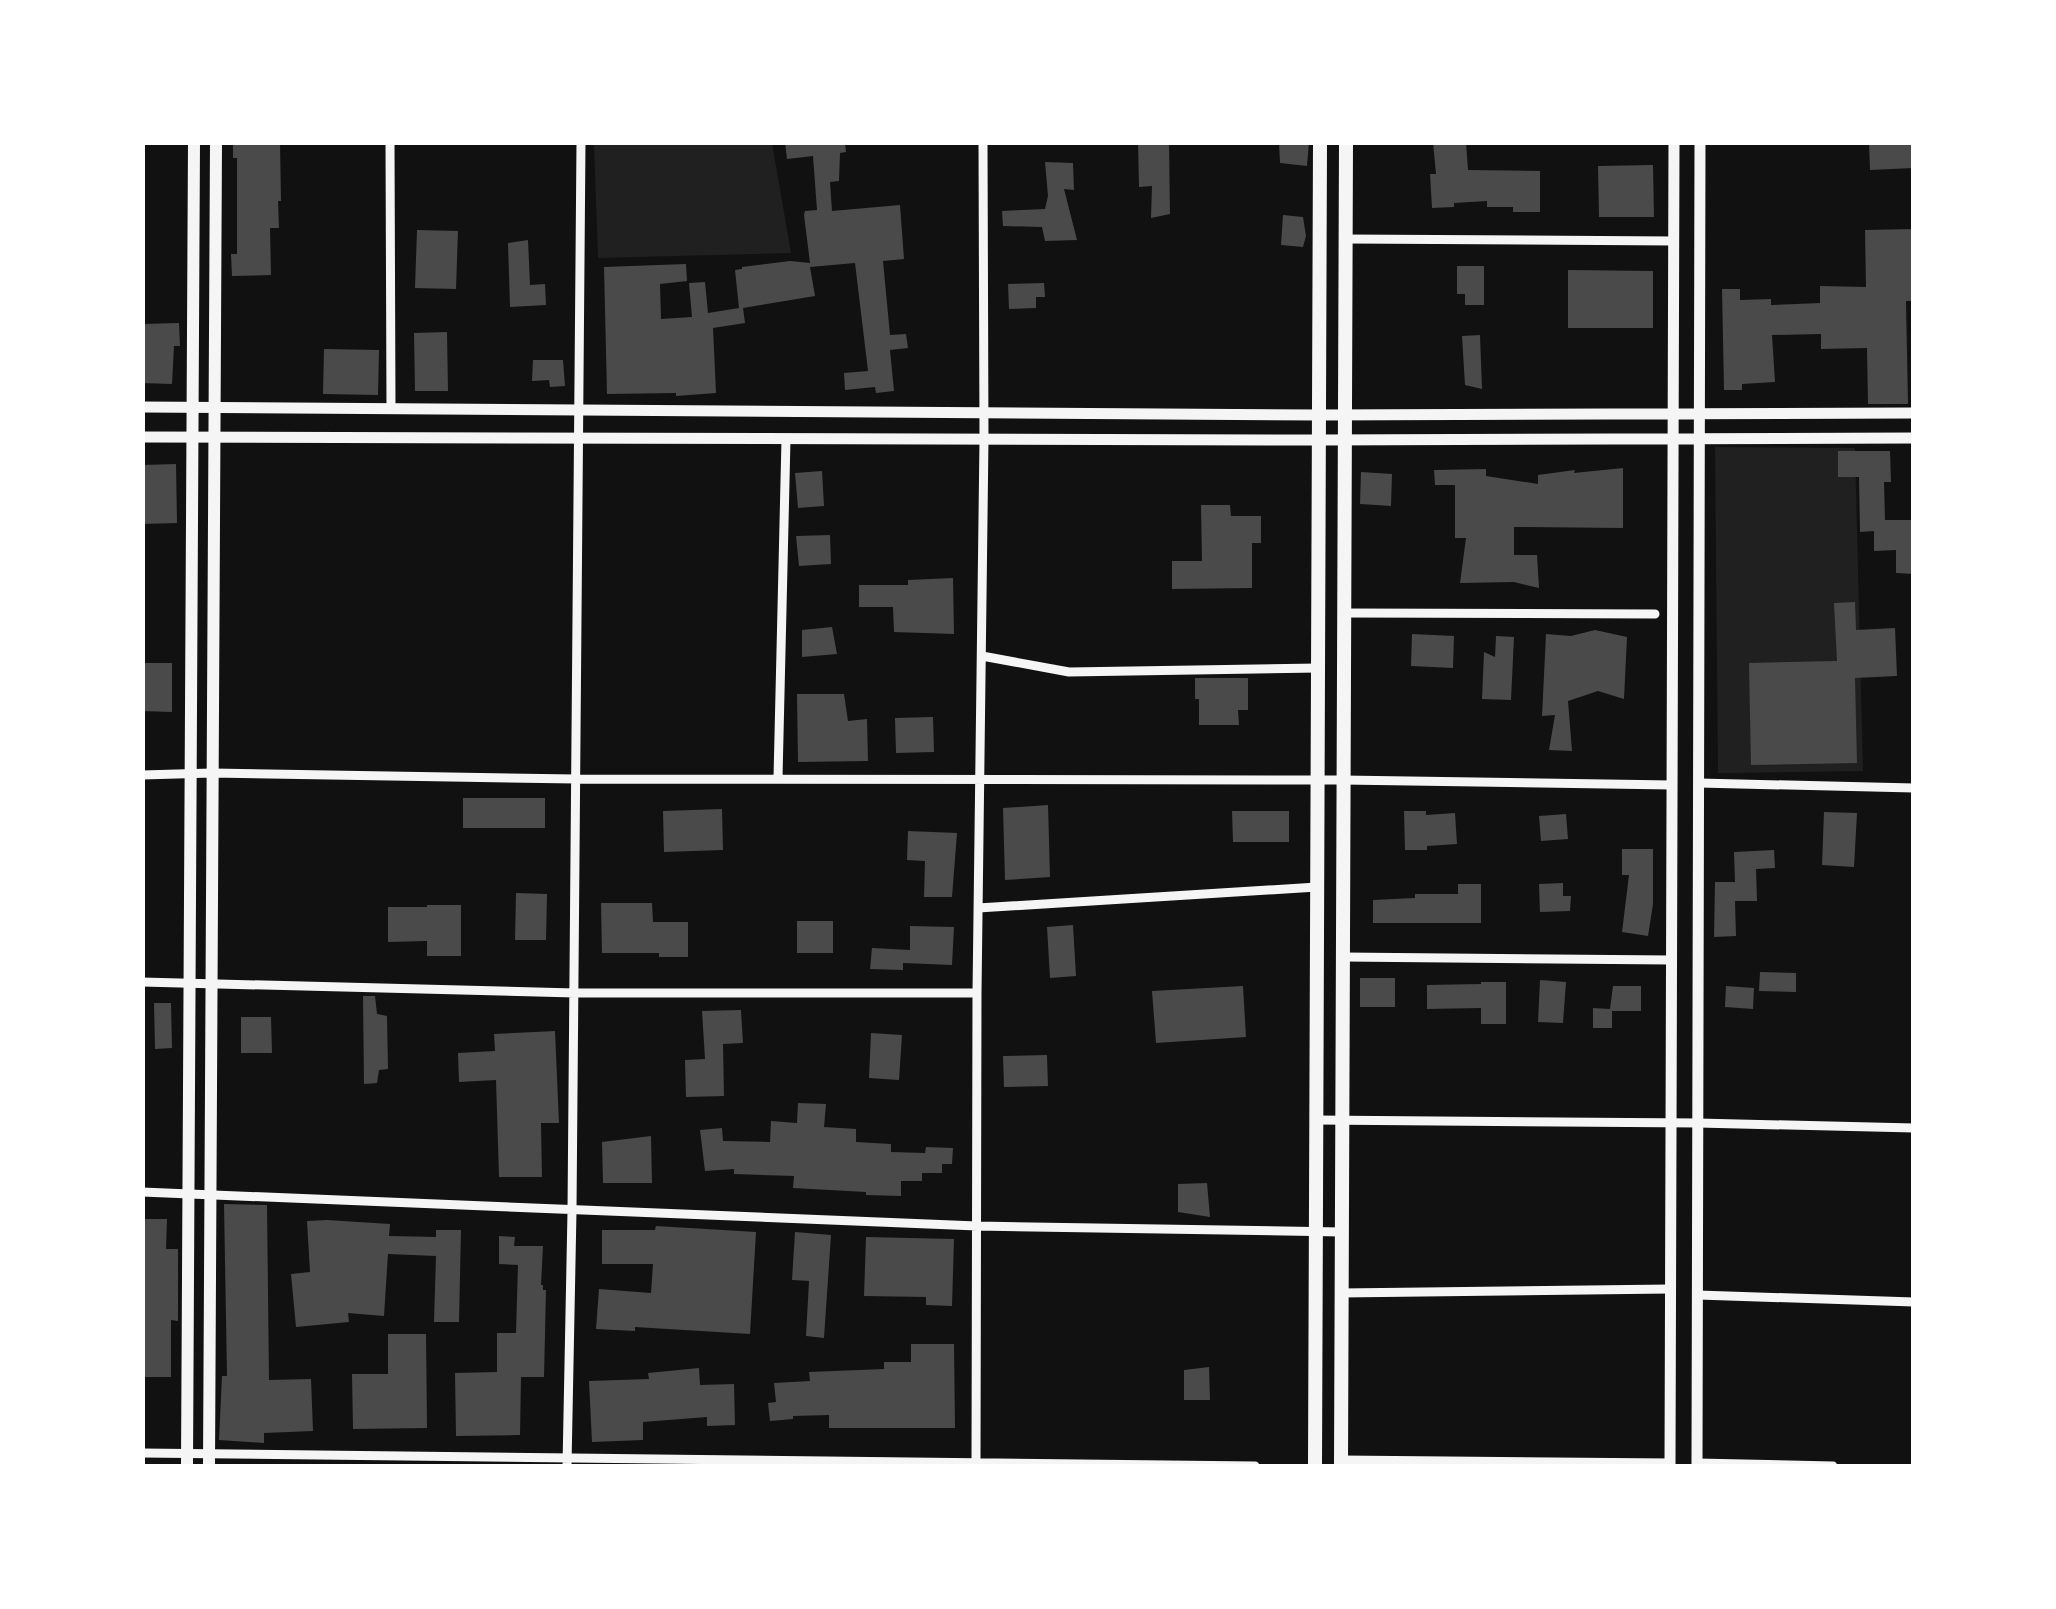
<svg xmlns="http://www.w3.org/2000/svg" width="2056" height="1609" font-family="'DejaVu Sans',sans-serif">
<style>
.green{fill:#202020}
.building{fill:#4a4a4a}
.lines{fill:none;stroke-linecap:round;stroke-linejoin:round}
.minor{stroke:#f5f5f5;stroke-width:9}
.tertiary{stroke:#f5f5f5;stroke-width:11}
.secondary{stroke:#f5f5f5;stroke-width:12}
.primary{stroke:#f5f5f5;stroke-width:14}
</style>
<rect width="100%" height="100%" fill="#111"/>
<path class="green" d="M594,143H772L791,253L598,258Z
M1715,447L1855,448L1863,771L1718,773Z"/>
<path class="building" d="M233,142H280L281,201H278L279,228H270L271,275L232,276L231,254H237V158H233Z
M785,142H845L846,152L840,153L839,181L830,182L832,211L900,205L904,259L883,261L890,335L906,334L908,348L890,350L894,391L876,393L875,387L845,390L844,373L868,371L855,263L810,267L815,296L743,308L745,323L713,328L716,393L676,396V393L607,394L604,267L686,264L687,281L660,284L661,319L692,317L689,283L705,282L708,313L739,308L735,270L742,269V267L790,261L810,263L804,215L805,211L817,210L813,156L787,159Z
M1138,142H1169L1170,214L1151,218L1152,186L1139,187Z
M1279,142H1309L1307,166L1280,163Z
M1433,142H1466L1468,170L1540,171V212H1513V207H1487V201L1454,203V207L1432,208L1430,174H1436Z
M1869,142L1914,143V168L1870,170Z
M1045,162L1073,163L1074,190L1064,189L1077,240L1045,241L1042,227L1003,226L1002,211L1045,209L1048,196Z
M1653,165L1654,217H1599L1598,166Z
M1283,215L1303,217L1306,236L1303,247L1281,245Z
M1914,229V301H1906L1908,404H1868L1867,348L1821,349V334L1772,335L1775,382L1742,384V390H1724L1722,289H1740V300L1771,299V305L1820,303V286L1866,287L1865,230Z
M417,230L458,231L456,289L415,288Z
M528,240L530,285L545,284L546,305L510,307L508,243Z
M1457,266H1484V305H1465V294H1457Z
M1568,270L1653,271V328H1568Z
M1044,283L1045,297H1036V308L1009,309L1008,284Z
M179,323L180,346H174L172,384L142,383V324Z
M447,332L448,391H415L414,333Z
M1480,335L1482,389L1465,385L1462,336Z
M324,349L379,350L378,395L323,394Z
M533,360H563L565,386L550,387L549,380L532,381Z
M1838,451H1890L1891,482H1884L1885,520H1914V574L1896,573V550L1874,551V531L1860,532L1859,477H1838Z
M176,464L177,523L142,524V465Z
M1623,468V528L1514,527V555H1537L1539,588L1514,582L1460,583L1466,538H1455V485H1435L1434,470L1486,469V476L1538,484V475L1575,470L1574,473Z
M822,471L824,506L798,508L795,473Z
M1361,472L1392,474L1391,506L1360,504Z
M1201,505H1230L1231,516H1261V543H1252V588L1172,589V561H1202Z
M830,535L831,564L799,566L796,536Z
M953,578L954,634L894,632L893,607H859V585H908V580Z
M1855,602L1856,630L1895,628L1897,676L1855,678L1857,763L1751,765L1749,663L1837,661L1834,603Z
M832,627L837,654L802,657V630Z
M1595,630L1627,637L1624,699L1598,691L1568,701L1572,751L1549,750L1555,715L1542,716L1546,634L1571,636Z
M1412,634L1454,636L1453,668L1411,666Z
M1496,636L1514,637L1511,700L1482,699L1484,652L1495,657Z
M142,663H172V712L142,711Z
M1195,678H1248V710H1238L1239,725H1199V699H1195Z
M797,694H844L848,721L867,719L868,761L798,762Z
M933,717L934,752L896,753L895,718Z
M463,798H545V828H463Z
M1048,805L1050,877L1005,880L1003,808Z
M722,809L723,850L664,852L663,811Z
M1232,811H1289V842H1233Z
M1404,811H1426V815L1455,813L1457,844L1427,846V850H1405Z
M1824,812L1857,813L1854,867L1822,865Z
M1566,814L1568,839L1541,841L1539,816Z
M908,831L957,833L952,897H924L925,861L907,860Z
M1622,849H1653V904L1648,936L1622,932L1629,875H1622Z
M1774,850L1775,868L1756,869L1757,901H1735L1736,936L1714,937L1715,882H1735L1734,852Z
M1563,883V896H1571L1570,911L1540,912L1539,884Z
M1458,884H1481V923H1373V900L1415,898V894H1458Z
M516,893L547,894L546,940H515Z
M601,903H652L653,922H688V957H659V953H602Z
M427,905H461V956H427V941L388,942V907H427Z
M797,921H833V953H797Z
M1073,925L1076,976L1050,978L1047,927Z
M910,926L954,927L952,965L903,963V970L870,969L872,948L910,950Z
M1760,972L1796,973V992L1759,991Z
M1360,978H1395V1007H1360Z
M1540,980L1566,982L1563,1023L1538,1022Z
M1481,982H1506V1024H1481V1008L1427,1009V985L1481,984Z
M1243,986L1246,1037L1156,1043L1152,991Z
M1613,986H1641V1011H1612V1028H1593V1008L1610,1009Z
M1726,986L1754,988L1753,1009L1725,1007Z
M363,996H375L377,1014L387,1016L388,1069L379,1070L377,1083L364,1084Z
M154,1003H171L172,1048L155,1049Z
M741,1010L743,1043L723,1044L724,1096L686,1097L685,1060L705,1059L702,1011Z
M241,1017H271L272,1053H241Z
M555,1031L559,1123H541L542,1177H499L496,1080L459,1082L458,1053L495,1051L494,1034Z
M871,1033L902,1035L899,1080L869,1078Z
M1047,1055L1048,1086L1004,1087L1003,1056Z
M798,1103L826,1104L824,1127L856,1129V1142L891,1144V1152L925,1153L926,1147L953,1148L952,1164H942V1173H922V1181H901V1196L866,1195V1192L793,1188L794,1176L734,1174V1169L705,1171L700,1130L722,1128L723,1141L770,1142L771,1121L797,1123Z
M651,1136L652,1183H603L602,1142Z
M1207,1183L1210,1217L1178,1212V1184Z
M224,1204L267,1205L269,1380L311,1379L313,1431L264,1433V1443L219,1440L222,1376H227Z
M142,1219H167L166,1249H178V1321L171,1320V1377H142Z
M327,1220L390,1224L389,1236L436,1237V1230H461L459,1322H434L436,1256L388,1254L384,1316L348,1313L349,1322L296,1327L291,1274L310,1272L307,1221Z
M656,1226L756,1232L750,1334L635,1327V1331L596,1329L599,1289L651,1293L653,1264H602V1230H655Z
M795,1232L831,1235L824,1338L806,1336L809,1281L792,1280Z
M499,1236L515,1237L514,1246H543L541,1285H543V1290H546L544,1377H521L520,1435L456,1436L455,1373L497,1372V1333H516L518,1265L499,1264Z
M866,1237L954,1239L952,1306L926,1305V1297L864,1296Z
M388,1334H426L427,1428L353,1429L352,1374H388Z
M911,1344H954L955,1428H829V1415L793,1416V1419L770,1421L768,1403L776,1402L774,1383L810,1381L809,1372L884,1369V1362H911Z
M1209,1367L1210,1400H1184V1370Z
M699,1368L700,1385L734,1384L735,1425L707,1426V1417L643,1422V1440L592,1442L589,1381L649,1379L648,1373Z"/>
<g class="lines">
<path class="minor" d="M390,142L391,409
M1346,239L1674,241
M1344,613L1655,614
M982,656L1069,672L1318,668
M142,775L212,773L575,779L1343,780L1672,785
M778,778L786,439
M1699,783L1914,788
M978,908L1317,887
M1343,957L1671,960
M142,982L575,993H977
M1316,1120L1698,1123L1914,1128
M142,1192L977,1226L1342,1232
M1341,1293L1670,1289
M1698,1295L1914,1302
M142,1453L1255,1466
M1341,1460L1670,1463
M1697,1463L1833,1466
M567,1466L572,1211L581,142
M976,1466L977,993L984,439L983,142"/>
<path class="tertiary" d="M142,407L1319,415L1914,413
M142,437L1319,440L1914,438
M1670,1466L1674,142
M1697,1466L1700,142"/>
<path class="secondary" d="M187,1466L194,142
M209,1466L216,142"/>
<path class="primary" d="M1315,1466L1320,142
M1341,1466L1346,142"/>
</g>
<rect width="2056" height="1609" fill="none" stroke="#ffffff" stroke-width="290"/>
</svg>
